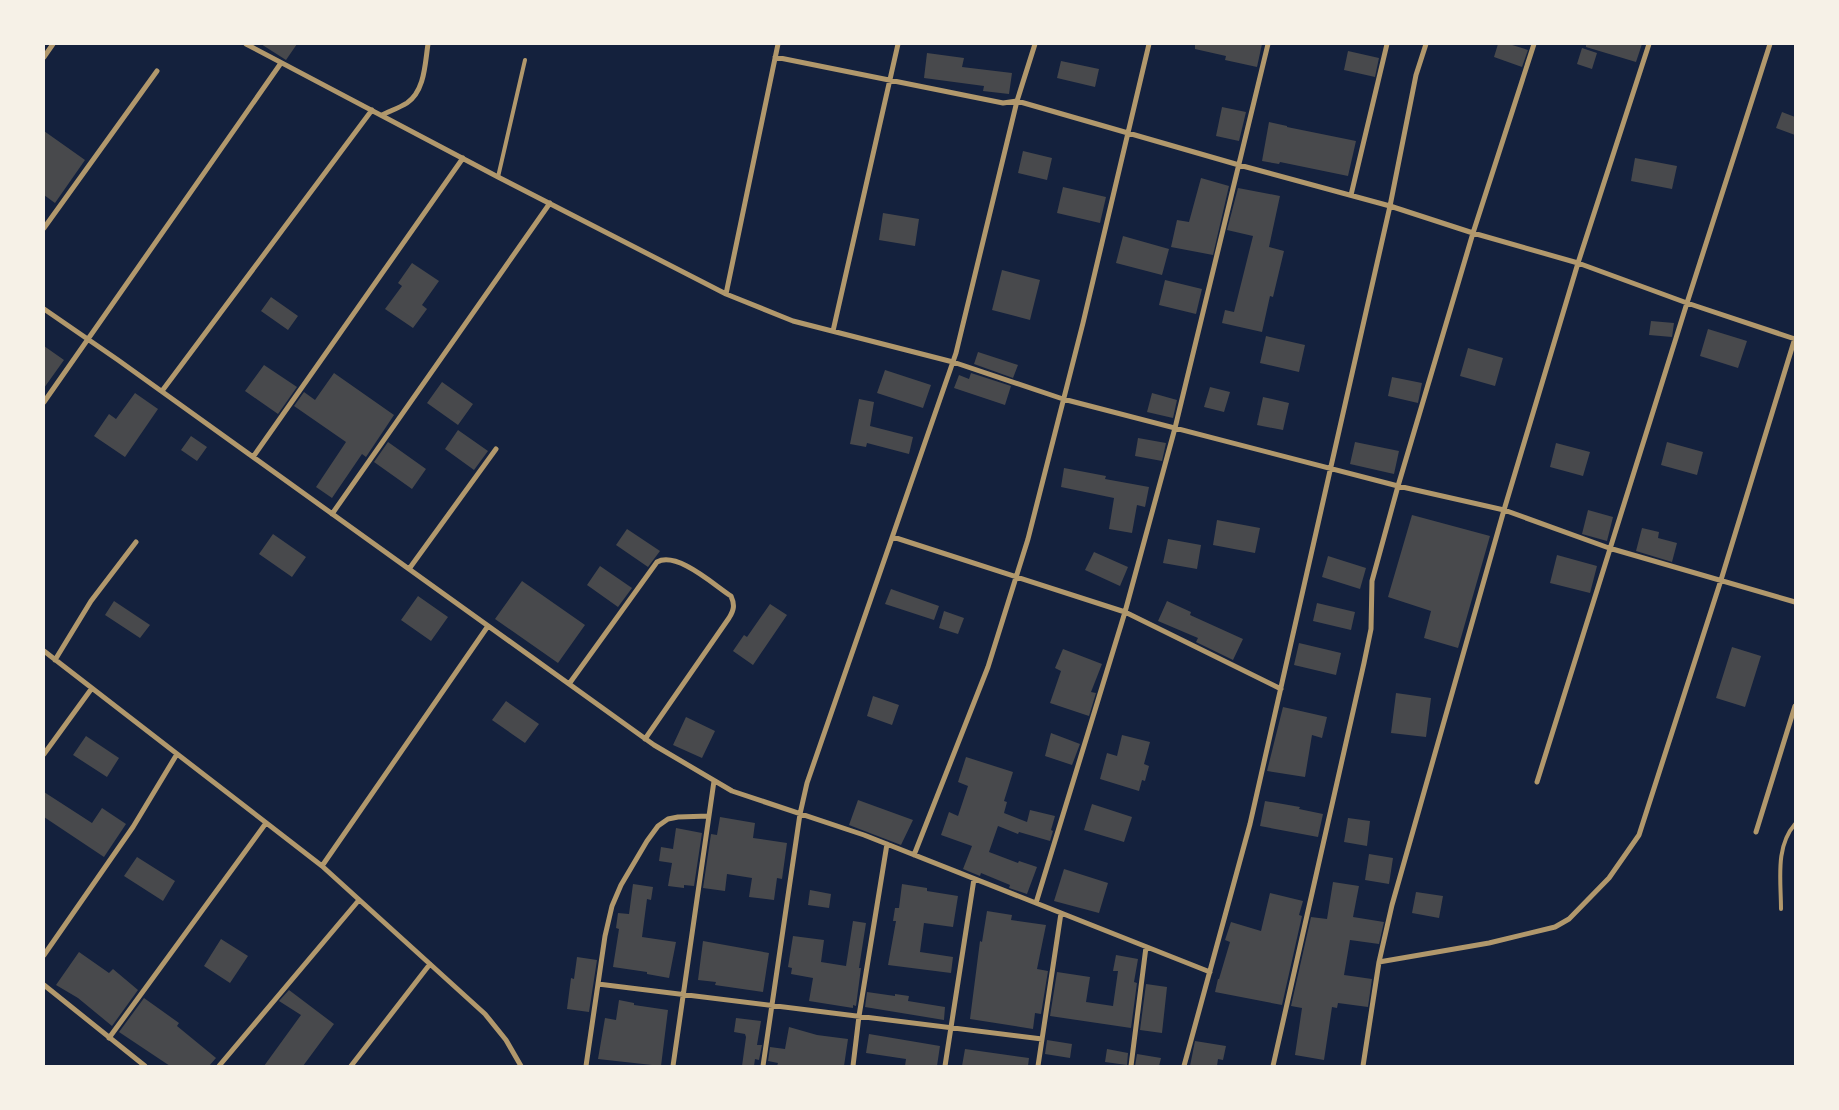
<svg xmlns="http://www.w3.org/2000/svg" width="1839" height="1110" font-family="'IBM Plex Sans',sans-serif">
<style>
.building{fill:#48494c}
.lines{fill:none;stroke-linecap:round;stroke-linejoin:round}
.service{stroke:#b1986c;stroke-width:4}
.minor{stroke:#b1986c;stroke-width:5}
</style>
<rect width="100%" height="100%" fill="#14213d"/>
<path class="building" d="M261,44H297L286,60Z
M1195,44H1262L1257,67L1225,60L1226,56L1195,49Z
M1498,44H1509L1528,50L1522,67L1494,57Z
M1586,44H1642L1636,62L1586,47Z
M1582,48L1597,53L1592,69L1577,64Z
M1348,51L1379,58L1375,77L1344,70Z
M927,53L964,58L962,67L1012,73L1009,94L983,91L984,86L924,78Z
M1061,61L1099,69L1095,87L1057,78Z
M1222,107L1246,112L1239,141L1216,136Z
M1782,112L1795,117V135L1776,128Z
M1269,122L1287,126V127L1356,141L1348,176L1280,162L1279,164L1262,161Z
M44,131L85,160L55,203L44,195Z
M1023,151L1052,158L1047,180L1018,173Z
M1635,158L1677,166L1672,189L1631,181Z
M1201,178L1229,186L1213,255L1171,247L1177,220L1189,222Z
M1063,187L1106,197L1100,223L1057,213Z
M1238,188L1280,196L1269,247L1284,251L1273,297L1270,296L1262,332L1222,323L1225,310L1234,312L1253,236L1227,230Z
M883,213L919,219L915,246L879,240Z
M1123,236L1169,249L1162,275L1116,263Z
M412,263L439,281L422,305L427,309L413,328L385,309L402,286L398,283Z
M1002,270L1040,280L1030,320L992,310Z
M1165,280L1202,289L1196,314L1159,305Z
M271,297L298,316L288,330L261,311Z
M1651,321L1674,323L1672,337L1649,335Z
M1708,329L1747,341L1738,368L1700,356Z
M1266,336L1305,345L1299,372L1260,363Z
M44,346L64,360L44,388Z
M1468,348L1503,358L1495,386L1460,376Z
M978,352L1018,365L1013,378L974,364Z
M264,365L297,387L278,414L245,391Z
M885,370L931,385L923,408L877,393Z
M334,373L394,415L366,457L362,454L332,498L316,487L346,442L294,406L304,392L315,400Z
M971,373L1011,386L1005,405L954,388L959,375L969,379Z
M1392,377L1422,383L1418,403L1388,396Z
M442,382L473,404L458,425L427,403Z
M1210,387L1230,392L1224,412L1204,407Z
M135,393L158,409L125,457L94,436L109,414L116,419Z
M1152,393L1177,400L1173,418L1147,412Z
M1263,397L1289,403L1283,430L1257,425Z
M859,399L874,402L870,426L913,437L909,454L867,443L866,447L850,444Z
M458,430L488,451L474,470L445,449Z
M191,436L207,447L197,461L181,450Z
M1138,438L1166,443L1162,461L1135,456Z
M388,442L426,469L412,489L374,462Z
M1355,442L1399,451L1394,474L1350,464Z
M1667,442L1703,452L1697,475L1661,465Z
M1556,443L1590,452L1583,476L1550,467Z
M1064,468L1106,476L1105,479L1149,487L1145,507L1137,505L1132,533L1109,529L1114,498L1061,487Z
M1588,510L1613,517L1607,541L1582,534Z
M1412,515L1490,536L1458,648L1424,638L1431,611L1388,597Z
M1217,520L1260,528L1255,553L1213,545Z
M1642,528L1659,532L1658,538L1677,543L1672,562L1636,551Z
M627,529L660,551L648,567L616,545Z
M273,534L306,557L292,577L259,554Z
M1168,539L1201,545L1197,569L1163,563Z
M1094,552L1128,567L1120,586L1085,570Z
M1557,555L1597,566L1590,593L1550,583Z
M1328,556L1366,568L1360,589L1322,577Z
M600,566L632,588L618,607L587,585Z
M522,581L585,625L558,663L495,619Z
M891,589L939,606L934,620L885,604Z
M418,596L448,617L431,641L401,620Z
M114,601L150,625L140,638L105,615Z
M1167,601L1191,612L1190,615L1243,639L1233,660L1196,642L1198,638L1158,621Z
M1317,603L1355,612L1351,630L1313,621Z
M770,604L787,615L753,665L733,651L744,635L747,637Z
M944,611L964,618L958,634L939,628Z
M1299,643L1341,653L1336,675L1294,665Z
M1732,647L1761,656L1745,707L1716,698Z
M1063,649L1102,664L1091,692L1096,693L1089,716L1050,703L1061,671L1055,668Z
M1396,693L1431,698L1426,737L1391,733Z
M873,696L899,705L892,725L867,716Z
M506,701L539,724L525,743L492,720Z
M1283,707L1327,717L1322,738L1312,735L1305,777L1267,771Z
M686,717L715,731L702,758L673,745Z
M1051,733L1080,744L1072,765L1045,756Z
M1122,735L1150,742L1144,764L1149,766L1145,781L1142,780L1139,791L1100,779L1107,753L1117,756Z
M86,736L119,758L107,777L73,755Z
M966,757L1013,772L1004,801L1007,802L1004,813L1027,822L1030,810L1055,816L1051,830L1053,831L1050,841L1019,832L1018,834L998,826L989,852L1018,863L1019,861L1037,867L1027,894L1009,888L1010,885L981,873L980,876L963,869L972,846L941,835L949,812L958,816L968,786L958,782Z
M44,792L92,823L102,808L126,824L104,857L44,817Z
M858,800L913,820L901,845L849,825Z
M1265,801L1300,807L1299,809L1323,814L1318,837L1260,826Z
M1092,804L1132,817L1124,842L1084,830Z
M720,817L755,823L753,838L787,843L782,879L777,878L774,900L749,897L752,878L727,874L725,891L703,888L711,834L717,835Z
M1348,818L1370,821L1367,846L1344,842Z
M676,828L702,833L694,886L684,885V888L668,886L672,863L659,861L661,847L673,849Z
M1369,854L1393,858L1389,884L1365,880Z
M137,857L175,881L163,901L124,876Z
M1064,869L1108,883L1099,913L1054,901Z
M1333,882L1359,886L1353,917L1384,922L1379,944L1350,940L1344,975L1372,979L1368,1007L1338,1003L1337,1008L1332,1007L1324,1060L1295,1055L1302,1008L1291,1006L1311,917L1327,919Z
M633,884L653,887L651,900L647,899L642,937L676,942L669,978L647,974V972L613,967L619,929L616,928L618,913L629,914Z
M902,884L927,888V891L958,896L953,927L924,923L920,952L953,957L951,973L888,965L896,921H893L895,908H899Z
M810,890L831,894L829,908L808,905Z
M1416,892L1443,896L1439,918L1412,913Z
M1270,893L1303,901L1299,915L1302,916L1282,1005L1215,992L1218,979H1219L1230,942L1225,940L1231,922L1261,931Z
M987,911L1012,915L1011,920L1046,925L1037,969L1048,971L1041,1014L1035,1013L1033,1029L970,1019L980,941L982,942Z
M853,921L866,923L859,968H861L856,1006L853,1005V1008L809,1001L813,978L791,974L792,968L788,967L793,936L824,940L821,962L846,966Z
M221,939L248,956L230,983L204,966Z
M703,941L769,953L763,992L715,985L716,982L698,980Z
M79,952L109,973L113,969L138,990L112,1026L78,998L56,985Z
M1116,955L1138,959L1134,982L1137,983L1131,1028L1050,1016L1057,972L1090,977L1086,1002L1113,1006L1118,971H1113Z
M577,957L597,960L589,1012L567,1009L571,978L574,979Z
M1146,984L1167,987L1162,1033L1140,1030Z
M289,990L334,1024L303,1066H264L301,1015L279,1001Z
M867,992L895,996V994L909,996L908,1001L945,1007L944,1020L865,1007Z
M144,998L179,1023L177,1026L216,1058L209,1066H170L119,1032Z
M619,1000L634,1003V1005L668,1010L661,1066L598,1059L605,1018L616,1020Z
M736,1018L761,1021L757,1045H762L759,1060L755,1059L754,1066H742L746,1037L745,1034L734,1032Z
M789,1027L817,1035L848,1039L844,1066H777L778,1063L768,1061L770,1047L785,1049Z
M869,1034L940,1046L937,1066H905L906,1059L866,1053Z
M1047,1040L1072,1044L1070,1058L1045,1054Z
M1195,1041L1226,1046L1223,1060L1218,1059L1217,1066H1190Z
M965,1049L1029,1058L1028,1066H962Z
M1107,1049L1128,1053L1127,1065L1105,1062Z
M1137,1054L1161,1058L1159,1066H1135Z"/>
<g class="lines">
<path class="service" d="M498,177L525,60
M1781,909C1781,880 1775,847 1795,824"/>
<path class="minor" d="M246,44L498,177L726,294L793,321L953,362L1063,399L1398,486L1504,510L1578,263L1649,44
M1426,44L1416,75L1390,206L1473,233L1578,263L1687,303L1795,339
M44,57L53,44
M775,57L1003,103L1017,101L1239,165L1390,206L1250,824L1184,1066
M382,115C390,111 399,108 407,103C425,91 425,63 428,44
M1351,195L1387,44
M44,228L157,71
M726,294L778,44
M44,309L118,360L654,745L732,791L864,835L1210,972
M833,331L898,44
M162,391L372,110
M44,402L281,63
M253,457L463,158
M332,514L550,203
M893,537L1125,612L1281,689
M409,569L496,449
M44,651L322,866L485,1014L506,1040L521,1066
M55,660L91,601L136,542
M569,684L657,562C677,551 714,585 731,596C735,605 734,610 729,618L645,739
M44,754L92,688
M1537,782L1687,303L1770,44
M1756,832L1795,706
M914,855L988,667L1028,539L1083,323L1149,44
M322,866L488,626
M1036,903L1125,612L1175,428L1268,44
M44,955L133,827L177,754
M1379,962L1489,943L1555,927L1569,919L1609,878L1639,835L1721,580L1795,338
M598,984L1042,1039
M44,985L145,1066
M109,1038L266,823
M219,1066L359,900
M351,1066L430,964
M586,1066L605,936L612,906L621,885L647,841L658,826L668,819L678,817L709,816
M673,1066L714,781
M763,1066L800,814L807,783L956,353L1017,101L1035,44
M853,1066L859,1016L887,844
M945,1066L974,879
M1038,1066L1061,913
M1131,1066L1146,947
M1273,1066L1364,663L1371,629L1372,581L1398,486L1473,233L1534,44
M1363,1066L1379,962L1392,905L1504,510L1609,548L1795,602"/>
</g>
<rect width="1839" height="1110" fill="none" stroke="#f6f1e7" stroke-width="90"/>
</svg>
